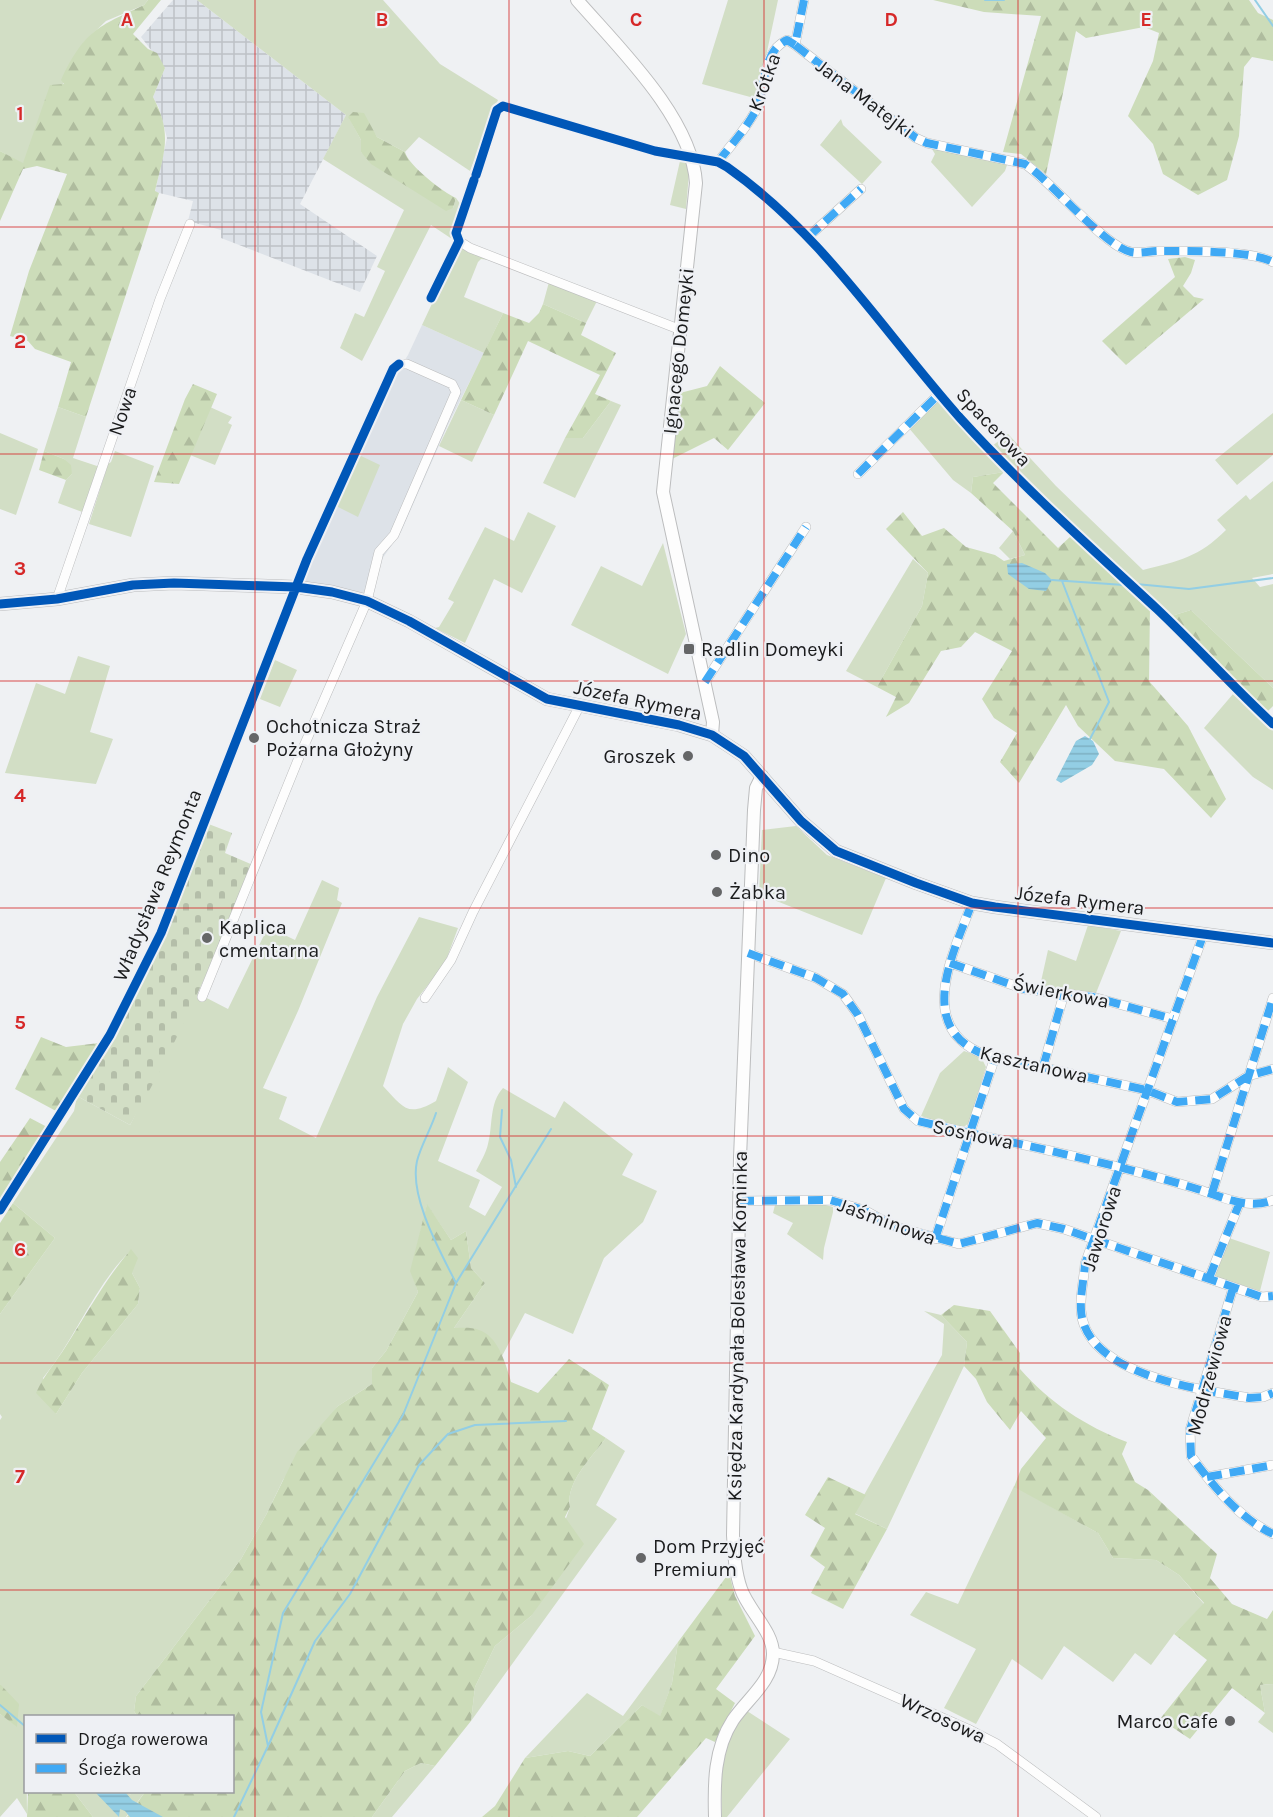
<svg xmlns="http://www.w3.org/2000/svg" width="1273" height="1817" font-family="Karla,sans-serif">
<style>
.industrial{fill:url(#industrial-grid)}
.built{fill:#dde2e8}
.green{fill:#d2dec5;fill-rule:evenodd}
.forest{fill:url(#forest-firs)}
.cemetery{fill:url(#cemetery-stones)}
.water{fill:url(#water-rules)}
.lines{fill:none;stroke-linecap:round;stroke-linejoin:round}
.stream{stroke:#93cee4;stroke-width:2}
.street-casing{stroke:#bcbdbe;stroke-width:10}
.secondary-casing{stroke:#bcbdbe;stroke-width:14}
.street{stroke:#fdfdfd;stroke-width:9}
.secondary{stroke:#fdfdfd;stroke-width:12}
.quiet{stroke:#3fa9f5;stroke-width:8;stroke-dasharray:15 8;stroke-linecap:butt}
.cycleway-casing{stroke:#eef0f4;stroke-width:13}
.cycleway{stroke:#0057b8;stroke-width:9}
.grid{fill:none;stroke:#d62828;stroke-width:1.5;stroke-opacity:0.55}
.poi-dot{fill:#656667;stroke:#eef0f4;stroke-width:2}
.labels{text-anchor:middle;stroke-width:4.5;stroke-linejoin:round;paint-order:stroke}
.street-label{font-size:20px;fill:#1a1b1c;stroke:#eef0f4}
.poi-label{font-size:20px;fill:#1a1b1c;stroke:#eef0f4;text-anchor:start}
.grid-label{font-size:20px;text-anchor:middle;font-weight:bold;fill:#d62828;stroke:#eef0f4;stroke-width:4.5;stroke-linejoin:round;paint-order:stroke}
</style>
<defs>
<pattern id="industrial-grid" width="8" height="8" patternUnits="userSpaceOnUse" patternTransform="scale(1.5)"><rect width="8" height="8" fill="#dde2e8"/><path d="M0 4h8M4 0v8" fill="none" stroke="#bdc1c6"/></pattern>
<pattern id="forest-firs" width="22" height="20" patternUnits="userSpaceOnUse" patternTransform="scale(1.5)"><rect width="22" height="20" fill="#ccdcb9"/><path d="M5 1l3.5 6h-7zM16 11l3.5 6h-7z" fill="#afbc9e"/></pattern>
<pattern id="cemetery-stones" width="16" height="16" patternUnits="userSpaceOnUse" patternTransform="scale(1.5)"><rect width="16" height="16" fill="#d2dec5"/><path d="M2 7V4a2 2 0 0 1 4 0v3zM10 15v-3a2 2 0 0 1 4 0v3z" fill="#b4bea9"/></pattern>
<pattern id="water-rules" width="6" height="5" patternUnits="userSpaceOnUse" patternTransform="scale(1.5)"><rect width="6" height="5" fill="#93cee4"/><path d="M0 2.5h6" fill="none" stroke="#7eb0c3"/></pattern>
</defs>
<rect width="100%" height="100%" fill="#eff1f3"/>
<path class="industrial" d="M173,0H197L346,115L300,204L377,256L360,292L221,238V230L188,221L193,201L155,192L167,138L159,108L153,97L165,68L141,37Z"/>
<path class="built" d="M422,325L484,353L448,425L401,532L382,559L371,596L302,581L389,385L408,355Z"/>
<path class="green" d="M0,0H148L144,5L106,21L84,42L23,164L0,151Z
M197,0H383L440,64L498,100L470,171L419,137L405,152L377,137L370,127L349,118L361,140V152L453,208L456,198L461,205L453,233L455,241L431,225L362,361L340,348L355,313L364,317L385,271L377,267L404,210L323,159L346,115Z
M728,0H778L762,75L754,98L702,84Z
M841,119L843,125L882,162L862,184L820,145Z
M932,149L1008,162L1005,171L972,207L931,162L935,154Z
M680,161L686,162L689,173L686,209L670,205Z
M459,246L490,260L481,259L478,262L464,297L503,313L484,353L422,325Z
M549,282L598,299L586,323L543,304Z
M461,400L494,415L472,462L439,446Z
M938,400L1004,472L973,477L971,493L953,480L908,427Z
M611,401L621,405L575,498L543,483L565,438H583Z
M58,407L86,417L73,458L100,467L85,513L58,503L66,480L72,474L64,459L44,451Z
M210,407L232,417L228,423L232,425L215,465L190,455Z
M1273,413V455L1237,485L1215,460Z
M0,433L38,449L16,515L0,509Z
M1008,434L1056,486L1143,570C1179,561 1199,557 1226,530L1217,520L1246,495L1250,500L1273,481V574L1252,578L1260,587L1273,584V688L1191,610L1168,617L1060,516L992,446Z
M115,451L154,466L131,537L89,524L108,464L111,462Z
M359,455L380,465L358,517L336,506Z
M528,512L556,526L522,593L494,579L465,643L435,628L439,627L454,602L448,599L485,527L514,541Z
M1013,531L1025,555L1010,559L999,548Z
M663,543L686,634L668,674L571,625L601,566L642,586Z
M913,559L928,573L922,606L877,687L846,671Z
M78,656L110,666L90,732L113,739L96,784L5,773L36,683L65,694Z
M275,660L297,670L280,707L260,699Z
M1233,694L1273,730V790L1253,777L1204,728Z
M796,826L827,855L886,878L862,935L759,894L762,830Z
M322,880L339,888L337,900L342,903L298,1011L263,1088L287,1097L279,1119L316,1138L377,997L419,917L458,928L445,963L417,999L403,1024L383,1086C403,1107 407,1118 436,1101L448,1067L468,1082L438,1161L480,1180L469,1207L485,1216L502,1187L476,1171C480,1163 486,1153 488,1144C493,1126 489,1103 503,1088L555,1118L564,1101L633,1154L622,1175L657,1191L643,1222L604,1258L573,1334L525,1313L502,1356C488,1330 483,1330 454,1328L485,1283L471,1268L466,1231L451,1240L427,1205L411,1271L418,1292L386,1351L372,1368V1384L338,1406L283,1480L266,1515L241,1559L136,1696L134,1711L137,1716H26L27,1814L17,1798L0,1817V1714L17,1726L0,1684V1420L2,1417L0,1414V1314L55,1238L13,1203L74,1111L77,1096L130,1125L197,993L228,1009L268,927L295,940ZM131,1250L132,1273L140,1288L138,1304L82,1373L56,1414L43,1378C76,1338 94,1286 131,1250Z
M1088,925L1121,931L1096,993L1040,986L1048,950L1076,961Z
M964,1051L981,1057L986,1067L969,1123L965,1126H952L921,1116L940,1073Z
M822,1204L833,1207V1212L824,1248L823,1260L787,1234L793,1223L773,1213L775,1205Z
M1229,1238L1270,1252L1260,1291L1214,1276Z
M924,1311L941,1315L967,1342L964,1366L887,1529L854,1513L942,1355L944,1324Z
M606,1438L625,1451L596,1505L617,1519L471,1721L475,1687L495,1646L531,1616L570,1507C565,1483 592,1457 606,1438Z
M1014,1486L1098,1533L1113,1558L1156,1560L1179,1575L1204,1604L1174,1634L1151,1665L1135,1653L1113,1682L1064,1646L1042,1680L1012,1659L976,1724L944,1708L976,1649L910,1615L926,1592L958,1604Z
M678,1642L672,1683L660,1717L642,1705L590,1756L568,1751L525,1758L587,1693L623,1716Z
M1273,1684V1733L1258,1722L1265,1713L1260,1685Z
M747,1711L790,1739L727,1817H722L721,1769L729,1737Z
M421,1763L435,1766L392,1817H372L405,1771Z
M74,1792H126L131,1795L128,1792H145L126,1817H93Z"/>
<path class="forest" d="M148,0H161L133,34L148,49L157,53L165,68L153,97C173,134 164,153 155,191L159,193L86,417L58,407L71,362L35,349L28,341L10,336L29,271L67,174L37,166L23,169L0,221V151L23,163L50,85L64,84L61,80C84,31 97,27 144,5Z
M933,0H1249L1258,13L1273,20V61L1252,57L1244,67L1239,136L1227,180L1198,195L1163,174L1153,144L1128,116L1153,61L1159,33L1144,27L1086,38L1076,31L1046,174L1021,154L1003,152L1041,16L984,12Z
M353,112L364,113L377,137L405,152C408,165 444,193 456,198L453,208L446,211L371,164L361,152V140L348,117Z
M1185,257L1195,260L1191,273L1183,286L1194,297L1204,299L1126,365L1102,341L1175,277L1168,259Z
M543,304L586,323L581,335L616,353L595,394L611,401L583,438H565L600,375L528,341L494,415L461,400L503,313L529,323L539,313Z
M720,366L765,403L728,450L714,438L672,459L680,393L707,386Z
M193,384L217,394L179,484L154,482L185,399Z
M44,451L64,459L71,465L72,474L66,480L39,470Z
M1004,472L993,483L1058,548L1071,536L1150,607L1149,681L1188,726L1226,799L1211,818L1164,769L1115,761L1078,726L1066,705L1019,783L1000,762L1017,733L994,718L982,699L1012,651L975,632L961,647L941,651L909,703L886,717L896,697L877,687L922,606L928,573L886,529L903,512L922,536L944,528L966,547L995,555L1004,561L1025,555L1013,531L971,493L973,477Z
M1191,610L1273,688V706L1268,711L1168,617Z
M41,1037L66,1047L99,1043L56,1111L15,1089Z
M30,1118L49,1128L0,1205V1162Z
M13,1203L55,1238L0,1314V1223Z
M427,1204L451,1240L466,1231L471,1268L485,1283L454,1328C462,1328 472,1327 479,1330C498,1336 506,1364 511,1382L538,1393L569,1359L609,1385L592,1429L606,1438C592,1457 565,1483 570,1507L565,1517L584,1544L531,1616L495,1646L475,1687L471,1721L435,1766L421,1763L405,1771L372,1817H127L145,1792H232V1716H137L134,1711L136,1696L241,1559L266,1515L297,1452L338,1406L372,1384V1368L386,1351L418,1292L410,1271Z
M131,1249L138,1258L132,1273L140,1288L138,1304L82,1373L56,1414L36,1393C44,1375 56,1362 66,1346C87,1313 105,1280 131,1249Z
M954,1305L990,1311L1020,1353V1369C1050,1403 1085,1426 1127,1442L1122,1454L1135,1482L1148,1490L1217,1554L1210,1578L1232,1604L1267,1619L1273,1610V1684L1260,1685L1265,1713L1232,1688L1190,1739L1160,1719L1207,1660L1174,1634L1204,1603L1179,1575L1156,1560L1113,1558L1098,1533L1014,1487L1021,1469L1046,1438L1021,1411L1010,1430L987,1402L976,1379L964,1366L967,1342L941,1315Z
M828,1477L866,1495L855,1514L887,1529L843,1609L811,1593L825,1567L810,1556L825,1528L805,1515Z
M729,1573L735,1596L755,1636L716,1689L735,1703L715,1742L706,1738L637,1817H482L495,1806L525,1758L568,1751L590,1756L642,1705L660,1716L672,1683L678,1642Z
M0,1684L19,1704L17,1727L0,1714Z
M28,1792H74L93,1817H27Z"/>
<path class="cemetery" d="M206,823L232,833L225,853L253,865C216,954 179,1041 130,1125L77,1096L119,1029L164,936Z"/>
<path class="water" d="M1022,563L1045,573L1052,580L1046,591L1029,589L1008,574L1007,564Z
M1085,736L1093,741L1099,754L1092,765L1061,783L1056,780L1076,741Z
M95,1792H125L132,1800L163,1817H130L125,1811L120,1809L119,1817Z"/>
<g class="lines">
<path class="stream" d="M985,0H1004
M1255,0L1273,26
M1052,580L1124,585
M1062,581L1109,702L1090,739
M1136,584L1189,589L1273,578
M502,1110L500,1137L511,1160L516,1187
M436,1113C431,1129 421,1145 417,1161C409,1197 440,1251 456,1283
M0,1705L26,1727
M269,1744L315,1641L350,1594L419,1465L448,1434L475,1425L566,1421
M234,1817L268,1746L261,1712L283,1613L403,1415L456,1283L551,1129"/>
<defs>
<path id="street" d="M804,0L795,45L916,138L927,143L1025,164C1052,182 1104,246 1131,252C1140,254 1150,251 1159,251C1187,251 1250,250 1273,262
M693,158L718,162L727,167C823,234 885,334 961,419C1023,487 1090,547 1157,609C1196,646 1233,687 1273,724
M718,162C731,145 746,129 756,110C767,87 761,52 787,40L795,45
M476,175L456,233L459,241L470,248L681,330
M808,237L861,189
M858,474L939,394
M57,599L160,299L190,224
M705,682L806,527
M972,903C953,954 914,1029 986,1055L1146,1090L1177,1102L1212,1099L1248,1076L1273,1069
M1204,933L1085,1264C1084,1279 1080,1295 1081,1310C1085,1375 1199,1389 1249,1398L1263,1397L1273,1393
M748,953L816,978L843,994L858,1015L904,1109L918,1121C1010,1143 1103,1160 1194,1188C1218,1195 1248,1211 1273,1200
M950,963L1024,989L1093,997L1173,1019
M425,998L451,960L473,912L579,707
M1043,1067L1064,994
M1212,1193L1273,998
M739,1201L830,1200L864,1210L893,1226L959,1244L1037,1223L1064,1229L1262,1297L1273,1296
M0,1210L110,1035L161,933L307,559L393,369L399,364H407L452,384L456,392L394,535L379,552L367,601L300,755L202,997
M935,1239L995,1057
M1209,1278L1240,1202
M1233,1288L1190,1430L1191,1456C1213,1486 1239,1518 1273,1534
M1207,1477L1273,1465
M773,1652L814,1661L968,1729L997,1744L1096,1817"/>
<path id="secondary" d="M577,0C618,47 692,118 696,183L663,492L713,722L712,735
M0,604L57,599L133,585L174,583L296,587L332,592L367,601L409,621L547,699L679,725L712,735L744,756L801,821L836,851L916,883L972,903L995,907L1273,943
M715,1817C714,1784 714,1749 733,1720C748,1698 772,1682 773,1655C774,1632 748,1610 741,1589C735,1572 734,1553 733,1535L740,1158L754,810L756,788L762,776"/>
</defs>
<use href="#street" class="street-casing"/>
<use href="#secondary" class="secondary-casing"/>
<use href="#street" class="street"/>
<use href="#secondary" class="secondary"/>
<path class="quiet" d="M804,0L795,45L916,138L927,143L1025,164C1052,182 1104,246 1131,252C1140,254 1150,251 1159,251C1187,251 1250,250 1273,262
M718,162C731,145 746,129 756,110C767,87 761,52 787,40L795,45
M808,237L861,189
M858,474L939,394
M705,682L806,527
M972,903C953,954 914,1029 986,1055L1146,1090L1177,1102L1212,1099L1248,1076L1273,1069
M1204,933L1085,1264C1084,1279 1080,1295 1081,1310C1085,1375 1199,1389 1249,1398L1263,1397L1273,1393
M748,953L816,978L843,994L858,1015L904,1109L918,1121C1010,1143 1103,1160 1194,1188C1218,1195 1248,1211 1273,1200
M950,963L1024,989L1093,997L1173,1019
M1043,1067L1064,994
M1212,1193L1273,998
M739,1201L830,1200L864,1210L893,1226L959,1244L1037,1223L1064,1229L1262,1297L1273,1296
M935,1239L995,1057
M1209,1278L1240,1202
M1233,1288L1190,1430L1191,1456C1213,1486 1239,1518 1273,1534
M1207,1477L1273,1465"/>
<defs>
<path id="cycleway" d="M476,175L497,110L503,106L655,151L718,162L727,167C823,234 885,334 961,419C1023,487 1090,547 1157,609C1196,646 1233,687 1273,724
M431,298L459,241L456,233L474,180
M0,604L57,599L133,585L174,583L296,587L332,592L367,601L409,621L547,699L679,725L712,735L744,756L801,821L836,851L916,883L972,903L995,907L1273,943
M0,1210L110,1035L161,933L307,559L393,369L399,364"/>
</defs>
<use href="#cycleway" class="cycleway-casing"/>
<use href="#cycleway" class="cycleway"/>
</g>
<path class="grid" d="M255,0V1817M509,0V1817M764,0V1817M1018,0V1817M0,227H1273M0,454H1273M0,681H1273M0,908H1273M0,1136H1273M0,1363H1273M0,1590H1273"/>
<g class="poi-dot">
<rect x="683" y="643" width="12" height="12" rx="3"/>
<circle cx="254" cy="738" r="6"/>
<circle cx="688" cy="756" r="6"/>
<circle cx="716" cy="855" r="6"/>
<circle cx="717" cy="892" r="6"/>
<circle cx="207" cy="938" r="6"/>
<circle cx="641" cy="1558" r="6"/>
<circle cx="1230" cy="1721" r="6"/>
</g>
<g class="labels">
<g class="street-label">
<text transform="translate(764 82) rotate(-70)" y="7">Krótka</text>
<text transform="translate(865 98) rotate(37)" y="7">Jana Matejki</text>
<text transform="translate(678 351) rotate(-84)" y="7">Ignacego Domeyki</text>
<text transform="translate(122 411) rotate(-71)" y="7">Nowa</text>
<text transform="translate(994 427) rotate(47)" y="7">Spacerowa</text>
<text transform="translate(638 700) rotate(12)" y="7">Józefa Rymera</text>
<text transform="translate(157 885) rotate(-68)" y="7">Władysława Reymonta</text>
<text transform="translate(1080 900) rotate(7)" y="7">Józefa Rymera</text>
<text transform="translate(1061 992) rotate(11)" y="7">Świerkowa</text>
<text transform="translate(1034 1064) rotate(13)" y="7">Kasztanowa</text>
<text transform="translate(973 1134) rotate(12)" y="7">Sosnowa</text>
<text transform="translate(887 1221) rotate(20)" y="7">Jaśminowa</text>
<text transform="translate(1101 1228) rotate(-72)" y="7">Jaworowa</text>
<text transform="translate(737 1326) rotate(-89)" y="7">Księdza Kardynała Bolesława Kominka</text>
<text transform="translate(1209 1375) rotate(-75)" y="7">Modrzewiowa</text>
<text transform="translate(943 1718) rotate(25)" y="7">Wrzosowa</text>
</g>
<g class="poi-label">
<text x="701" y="656">Radlin Domeyki</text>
<text x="266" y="733">Ochotnicza Straż<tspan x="266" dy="23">Pożarna Głożyny</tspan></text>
<text x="676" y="763" text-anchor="end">Groszek</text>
<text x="728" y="862">Dino</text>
<text x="729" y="899">Żabka</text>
<text x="219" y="934">Kaplica<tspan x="219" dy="23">cmentarna</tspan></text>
<text x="653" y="1553">Dom Przyjęć<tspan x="653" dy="23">Premium</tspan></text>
<text x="1218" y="1728" text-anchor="end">Marco Cafe</text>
</g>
</g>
<g class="grid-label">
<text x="127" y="26">A</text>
<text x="382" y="26">B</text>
<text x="636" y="26">C</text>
<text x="891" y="26">D</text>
<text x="1146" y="26">E</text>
<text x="20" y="120">1</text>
<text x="20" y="348">2</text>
<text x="20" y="575">3</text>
<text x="20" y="802">4</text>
<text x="20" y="1029">5</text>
<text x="20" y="1256">6</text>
<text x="20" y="1483">7</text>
</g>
<rect x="24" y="1715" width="210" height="78" fill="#eef0f4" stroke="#999b9e" stroke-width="1.5"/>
<rect x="36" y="1734" width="30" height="9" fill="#0057b8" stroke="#999b9e" stroke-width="1.5"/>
<text x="78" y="1745" font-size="18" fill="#1a1b1c">Droga rowerowa</text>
<rect x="36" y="1764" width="30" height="9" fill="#3fa9f5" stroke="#999b9e" stroke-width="1.5"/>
<text x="78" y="1775" font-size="18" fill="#1a1b1c">Ścieżka</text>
</svg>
